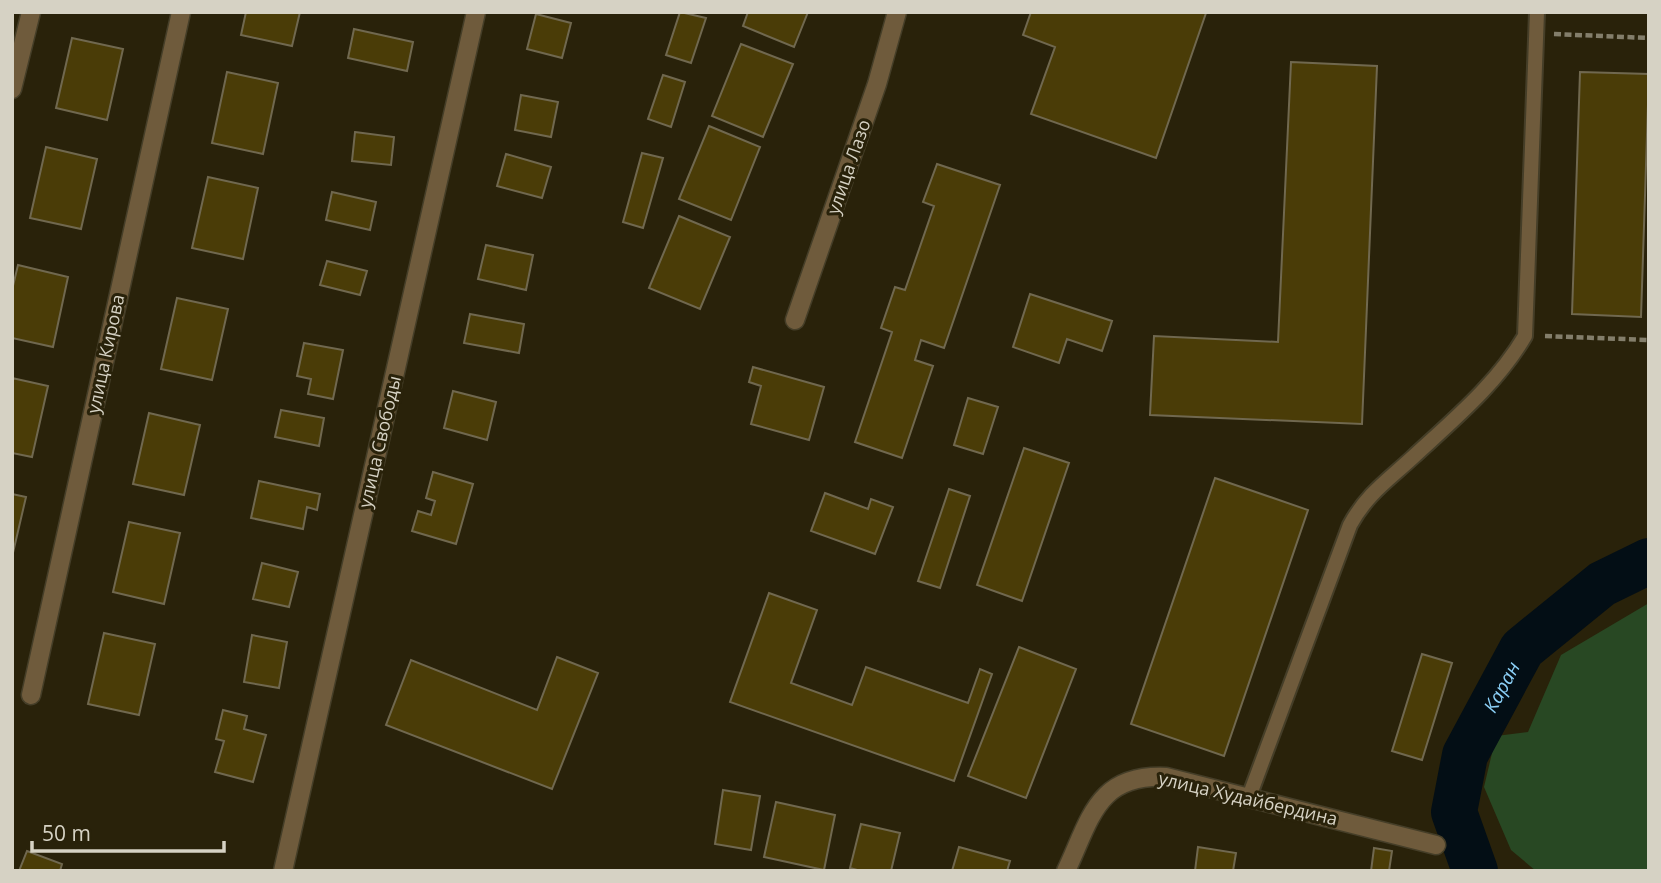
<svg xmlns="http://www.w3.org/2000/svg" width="1661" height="883" font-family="'Open Sans',sans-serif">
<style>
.green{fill:#284823}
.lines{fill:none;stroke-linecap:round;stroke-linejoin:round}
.river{stroke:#030e15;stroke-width:46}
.building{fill:#4a3c07;stroke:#70684f;stroke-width:2}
.service-casing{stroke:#453e28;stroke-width:18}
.minor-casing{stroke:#453e28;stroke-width:21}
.path{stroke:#837e6b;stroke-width:4.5;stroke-dasharray:7 3.5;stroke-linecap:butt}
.service{stroke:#6f5b3c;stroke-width:14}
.minor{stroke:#6f5b3c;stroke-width:18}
.labels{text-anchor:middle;stroke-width:6;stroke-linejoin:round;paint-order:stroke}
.street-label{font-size:18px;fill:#d6d2c4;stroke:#29220a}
.water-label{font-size:19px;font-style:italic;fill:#8cd0f7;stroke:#29220a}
</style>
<rect width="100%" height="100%" fill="#29220a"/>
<path class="green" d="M1649,603V871H1536L1511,850L1484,787L1496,736L1528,732L1561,655Z"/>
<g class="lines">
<path class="river" id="s1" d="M1475,871L1454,812L1465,755L1522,649L1602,584L1649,561"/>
</g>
<path class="building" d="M246,12H300L292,46L241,35Z
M680,12L706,18L691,63L666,55Z
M748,12H808L794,47L743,26Z
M1031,12L1206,13L1156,158L1031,114L1055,47L1023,35Z
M536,14L571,23L562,58L527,49Z
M354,29L413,42L407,71L348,58Z
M72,38L123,49L107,120L56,108Z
M741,44L793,64L763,137L712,116Z
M1291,62L1377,66L1362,424L1150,415L1154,336L1278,342Z
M227,72L278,83L263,154L212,143Z
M1580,72L1649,74L1641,317L1572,314Z
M663,75L685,82L671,127L648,119Z
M521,95L558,102L551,137L515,130Z
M709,126L760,147L731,220L679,199Z
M355,132L394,137L391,165L352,161Z
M46,147L97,159L81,229L30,218Z
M642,153L663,158L643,228L623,222Z
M506,154L551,167L542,198L497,186Z
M937,164L1000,185L944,348L921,340L915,360L933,366L902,458L855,442L892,332L881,328L895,287L905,290L934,206L923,202Z
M208,177L258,188L243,259L192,248Z
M332,192L376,202L370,230L326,220Z
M679,216L730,237L700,309L649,288Z
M486,245L533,255L526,290L478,279Z
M327,261L367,271L360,295L320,285Z
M18,265L68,277L53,347L12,338V290Z
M1030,294L1112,321L1102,351L1067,339L1059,363L1013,347Z
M177,298L228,309L212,380L161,369Z
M470,314L524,324L519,353L464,343Z
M304,343L343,350L333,399L308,394L311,379L297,376Z
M753,367L824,387L809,440L751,424L761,386L749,382Z
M12,378L48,386L32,457L12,453Z
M453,391L496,402L487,440L444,428Z
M968,398L998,407L983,454L954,445Z
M281,410L324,418L319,446L275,437Z
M149,413L200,425L184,495L133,484Z
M1024,448L1069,463L1022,601L977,585Z
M433,472L473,484L456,544L412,531L418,511L431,515L435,501L426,498Z
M1215,478L1308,510L1224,756L1131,724Z
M259,481L320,494L317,510L307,507L303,529L251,518Z
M949,489L970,496L940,588L918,581Z
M825,493L868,509L871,499L893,507L875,554L811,531Z
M12,494L26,497L12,557Z
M129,522L180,533L164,604L113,592Z
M262,563L298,572L289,607L253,599Z
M769,593L817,610L791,683L852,705L866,667L968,703L980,669L992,674L954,781L730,702Z
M104,633L155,644L139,715L88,704Z
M252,635L287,642L279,688L244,682Z
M1019,647L1076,669L1026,798L968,776Z
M1422,654L1452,663L1422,760L1392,751Z
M557,657L598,673L552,789L386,725L411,660L537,710Z
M223,710L247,716L244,729L266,735L253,782L215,772L224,741L216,739Z
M723,790L760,796L751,850L715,844Z
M776,802L835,815L824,870L764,857Z
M861,824L900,833L891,871H861L850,868Z
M959,847L1010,861L1007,871H952Z
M1198,847L1236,853L1233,871H1195Z
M1374,848L1392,851L1389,871H1371Z
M27,851L62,864L60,871H19Z"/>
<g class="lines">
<defs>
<path id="service" d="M1249,797L1350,525C1367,494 1387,481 1412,458C1453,420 1496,385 1525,336L1537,12"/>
<path id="minor" d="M12,89L31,12
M795,320L877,84L897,12
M31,695L181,12
M283,871L476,12
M1066,871C1091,818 1097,774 1166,777L1436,845"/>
</defs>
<use href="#service" class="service-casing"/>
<use href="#minor" class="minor-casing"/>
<path class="path" d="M1554,34L1649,38
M1545,336L1649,340"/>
<use href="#service" class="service"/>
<use href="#minor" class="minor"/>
</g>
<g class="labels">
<g class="street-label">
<text transform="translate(849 167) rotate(-71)" y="6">улица Лазо</text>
<text transform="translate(106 354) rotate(-78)" y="6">улица Кирова</text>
<text transform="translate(380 442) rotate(-77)" y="6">улица Свободы</text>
<text transform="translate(1248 799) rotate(13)" y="6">улица Худайбердина</text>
</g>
<g class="water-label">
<text dy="7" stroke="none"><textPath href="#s1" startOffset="198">Каран</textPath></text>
</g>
</g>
<rect width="1661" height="883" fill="none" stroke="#d6d2c4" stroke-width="28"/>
<path d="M32 841v10h192v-10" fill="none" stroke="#d6d2c4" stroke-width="3.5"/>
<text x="42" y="841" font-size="21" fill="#d6d2c4" stroke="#29220a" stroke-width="5" paint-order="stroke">50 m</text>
</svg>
